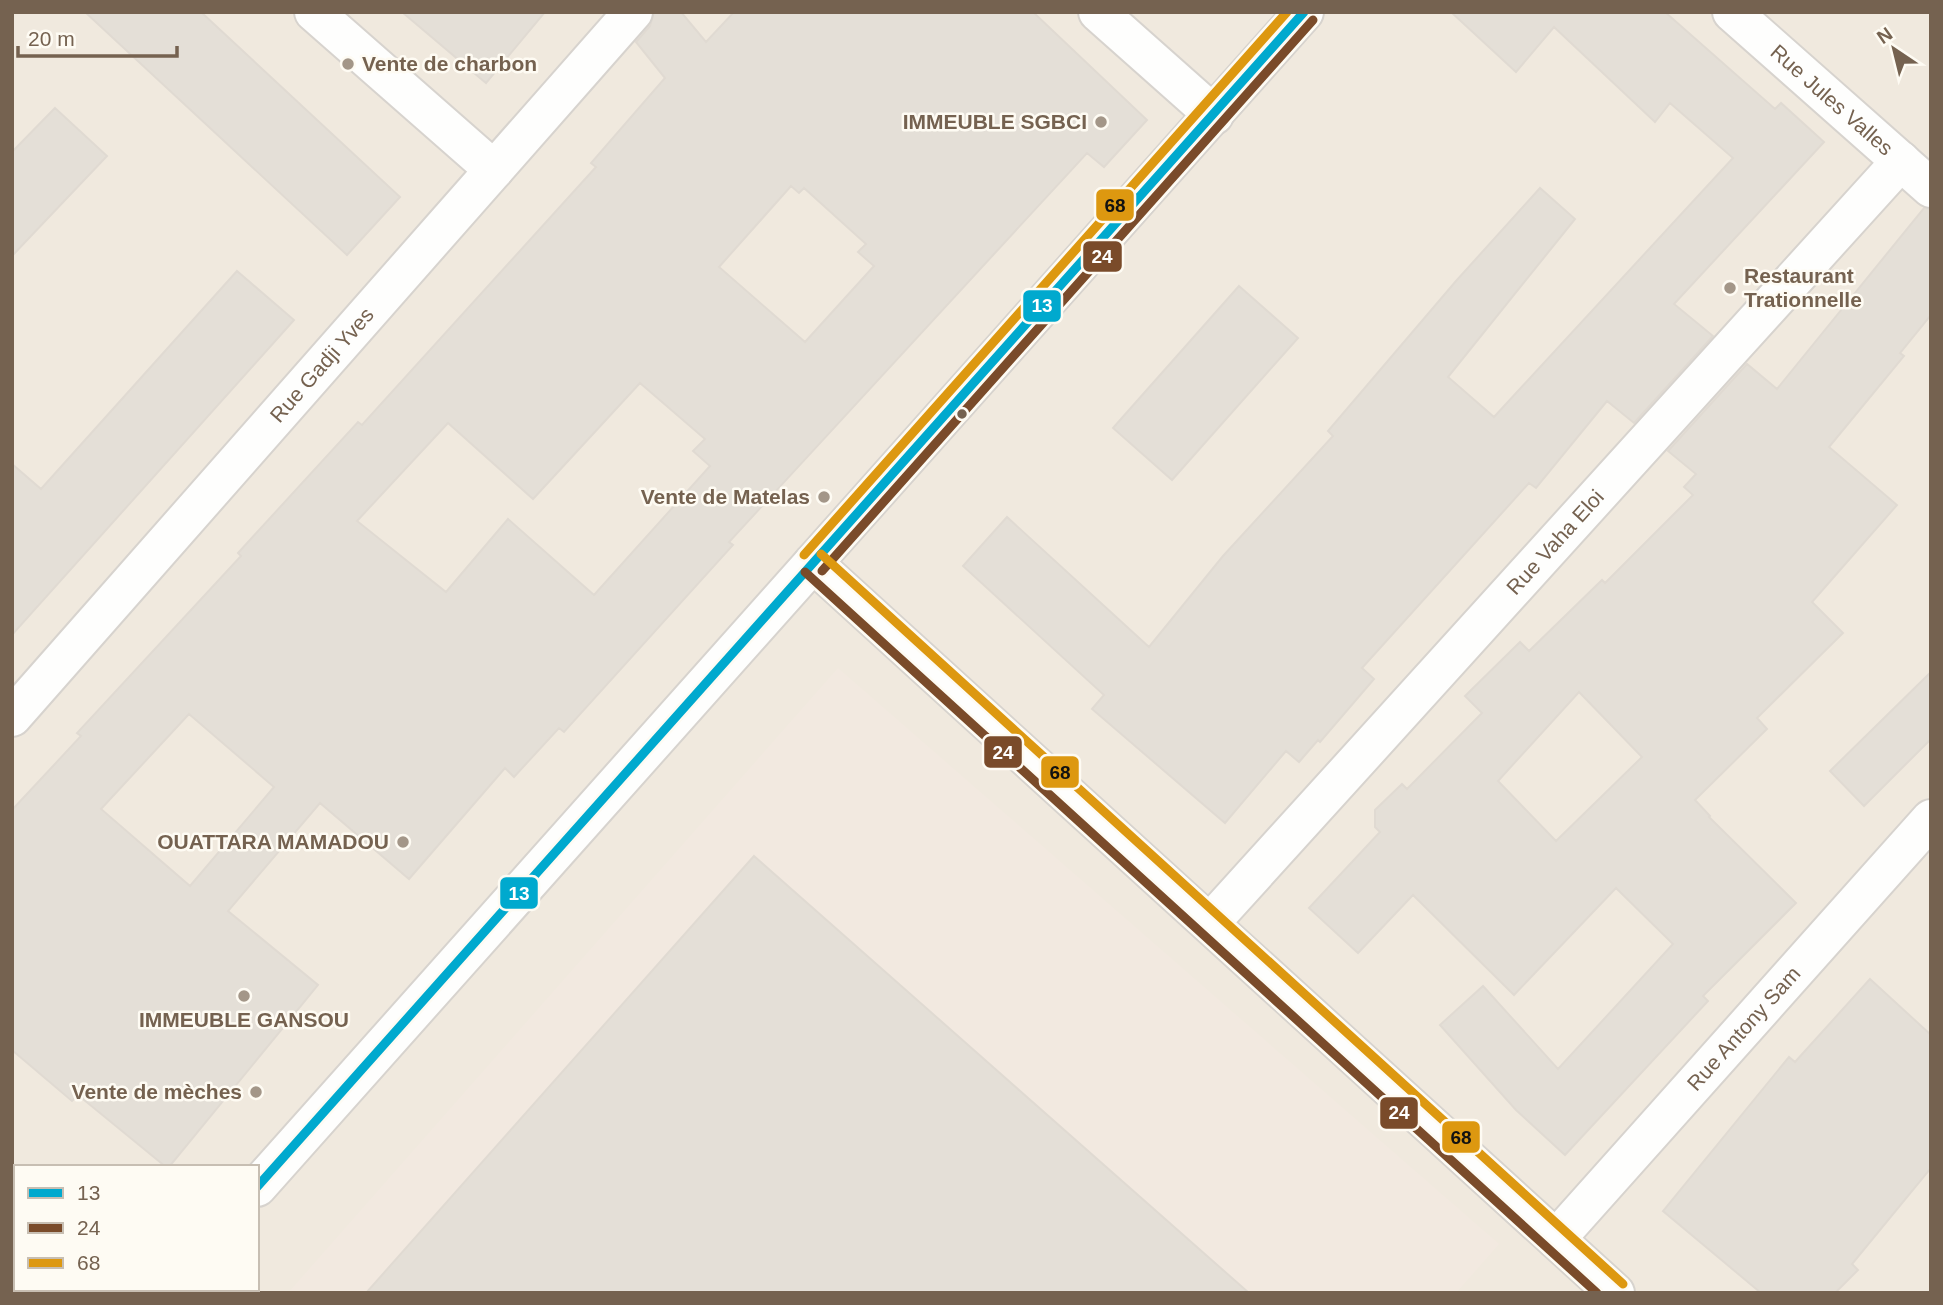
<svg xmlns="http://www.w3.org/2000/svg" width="1943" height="1305" font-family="Arial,sans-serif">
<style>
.residential{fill:#f0e9de;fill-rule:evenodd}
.commercial{fill:#f2e9e0}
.building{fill:#e4dfd7;stroke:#e0dad2;stroke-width:2;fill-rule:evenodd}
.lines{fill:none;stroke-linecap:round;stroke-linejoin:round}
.minor-casing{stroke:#d7d3ce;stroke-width:42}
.minor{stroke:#fefefd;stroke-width:38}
.bus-1-casing{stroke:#fefbf3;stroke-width:14}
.bus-2-casing{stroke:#fefbf3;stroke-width:14}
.bus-3-casing{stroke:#fefbf3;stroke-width:14}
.bus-1{stroke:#00a9ce;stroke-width:9}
.bus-2{stroke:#7a4b2a;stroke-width:9}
.bus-3{stroke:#dd9810;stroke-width:9}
.poi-dot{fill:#a39688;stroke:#fefbf3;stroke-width:2.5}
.bus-dot{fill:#756250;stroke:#fefbf3;stroke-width:2.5}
.labels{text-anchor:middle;stroke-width:5;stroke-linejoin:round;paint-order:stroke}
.poi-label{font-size:21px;font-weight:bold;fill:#756250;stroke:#fefbf3;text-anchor:end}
.street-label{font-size:21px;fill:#756250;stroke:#fefbf3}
.line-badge{stroke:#fefbf3;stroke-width:2.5}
.badge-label{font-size:19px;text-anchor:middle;font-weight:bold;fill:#fff}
.pale-badge-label{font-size:19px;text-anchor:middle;font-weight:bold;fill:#111}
</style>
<rect width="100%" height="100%" fill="#f8f6f0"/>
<path class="residential" d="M12,12H1931V1293H12ZM16,1167H257V1289H16Z"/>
<path class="commercial" d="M838,668L1499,1244L1456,1293H288Z"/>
<path class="building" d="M85,12H201L400,197L347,255Z
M402,12H545L486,83Z
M654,12H681L706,42L734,12H1033L1147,120L1104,167L1087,153L729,542L733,545L564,732L559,728L514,777L505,768L409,879L320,803L228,911L318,985L169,1167H166L78,1095L72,1101L12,1050V810L81,736L77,733L241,556L238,553L358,422L362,425L596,167L591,163L665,78L636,42L650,26ZM791,186L799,193L804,188L866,244L858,252L874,266L805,342L719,267ZM640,383L705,439L693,451L710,466L594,595L508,519L446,592L357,521L448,423L533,499ZM189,714L274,787L190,886L101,809Z
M1451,12H1665L1775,109L1781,103L1824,142L1674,304L1713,336L1634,423L1607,401L1536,488L1529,483L1362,668L1374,679L1320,742L1318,740L1299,762L1286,751L1225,823L1092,709L1104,695L963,566L1007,517L1149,647L1223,556L1333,436L1328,431L1456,281L1540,188L1575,219L1448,377L1494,417L1733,158L1670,103L1655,122L1554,27L1516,72Z
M55,108L107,156L12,256V152Z
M1924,208L1931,209V315L1900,353L1904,356L1829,447L1897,505L1812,602L1843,633L1757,718L1767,729L1695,800L1710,816L1709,817L1796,903L1703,996L1708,1001L1565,1155L1516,1110L1440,1025L1483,986L1558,1069L1673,944L1616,888L1514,995L1413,895L1358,953L1309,908L1380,832L1375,827V810L1402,784L1407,789L1482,713L1465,696L1520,642L1529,651L1602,580L1605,583L1693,495L1684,487L1696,474L1668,451L1747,364L1777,389ZM1579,692L1642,757L1556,841L1498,781Z
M237,271L294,320L12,635V464L41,489Z
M1239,286L1298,338L1172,480L1113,428Z
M1931,672V739L1864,806L1830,771Z
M754,856L1249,1293H366Z
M1870,979L1931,1035V1168L1852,1264L1858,1270L1835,1293H1761L1663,1211L1789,1057L1795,1062Z"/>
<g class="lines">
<defs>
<g id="minor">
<path d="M314,12L494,170"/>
<path d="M1098,12L1214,115"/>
<path id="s1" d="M1732,12L1931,188"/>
<path d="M813,563L1615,1293"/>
<path id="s2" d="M12,717L633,12"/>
<path id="s3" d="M1210,923L1901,161"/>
<path d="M257,1187L1304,12"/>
<path id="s4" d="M1556,1239L1931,819"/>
<path d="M12,1244L16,1247"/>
<path d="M63,1289L67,1293"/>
<path d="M163,1293L166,1289"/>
</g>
</defs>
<use href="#minor" class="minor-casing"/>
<use href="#minor" class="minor"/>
<defs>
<path id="bus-1" d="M257,1187L1304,12"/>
<path id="bus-2" d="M822,571L1313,20
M805,572L1597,1293"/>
<path id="bus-3" d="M821,554L1623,1284
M804,555L1287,12"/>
</defs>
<use href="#bus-1" class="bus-1-casing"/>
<use href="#bus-2" class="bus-2-casing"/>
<use href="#bus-3" class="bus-3-casing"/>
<use href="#bus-1" class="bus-1"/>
<use href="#bus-2" class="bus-2"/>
<use href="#bus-3" class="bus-3"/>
</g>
<g class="poi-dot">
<circle cx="348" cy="64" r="7"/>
<circle cx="1101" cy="122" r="7"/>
<circle cx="1730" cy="288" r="7"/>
<circle cx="824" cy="497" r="7"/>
<circle cx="403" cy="842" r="7"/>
<circle cx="244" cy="996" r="7"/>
<circle cx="256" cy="1092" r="7"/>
</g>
<circle class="bus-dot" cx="962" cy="414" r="6"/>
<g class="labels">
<g class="poi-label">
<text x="362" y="71" text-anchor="start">Vente de charbon</text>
<text x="1087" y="129">IMMEUBLE SGBCI</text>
<text x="1744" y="283" text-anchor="start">Restaurant<tspan x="1744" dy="24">Trationnelle</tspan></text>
<text x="810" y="504">Vente de Matelas</text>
<text x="389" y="849">OUATTARA MAMADOU</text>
<text x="244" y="1027" text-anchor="middle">IMMEUBLE GANSOU</text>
<text x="242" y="1099">Vente de mèches</text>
</g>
<g class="street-label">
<text dy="7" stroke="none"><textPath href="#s1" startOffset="133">Rue Jules Valles</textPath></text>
<text dy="7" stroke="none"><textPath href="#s2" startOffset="469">Rue Gadji Yves</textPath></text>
<text dy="7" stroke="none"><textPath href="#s3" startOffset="514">Rue Vaha Eloi</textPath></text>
<text dy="7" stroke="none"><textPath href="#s4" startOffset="282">Rue Antony Sam</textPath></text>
</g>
</g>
<g class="line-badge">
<rect x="1095" y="188" width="40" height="34" rx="7" fill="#dd9810"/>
<rect x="1082" y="240" width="41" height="33" rx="7" fill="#7a4b2a"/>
<rect x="1022" y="289" width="40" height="34" rx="7" fill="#00a9ce"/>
<rect x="983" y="735" width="40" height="34" rx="7" fill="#7a4b2a"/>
<rect x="1040" y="755" width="40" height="34" rx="7" fill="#dd9810"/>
<rect x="499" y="876" width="40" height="34" rx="7" fill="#00a9ce"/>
<rect x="1379" y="1096" width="40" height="34" rx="7" fill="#7a4b2a"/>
<rect x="1441" y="1120" width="40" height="34" rx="7" fill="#dd9810"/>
</g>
<g class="badge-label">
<text x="1102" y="263">24</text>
<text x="1042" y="312">13</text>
<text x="1003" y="759">24</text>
<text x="519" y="900">13</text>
<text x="1399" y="1119">24</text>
</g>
<g class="pale-badge-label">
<text x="1115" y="212">68</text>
<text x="1060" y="779">68</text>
<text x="1461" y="1144">68</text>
</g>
<rect width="1943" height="1305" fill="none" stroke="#756250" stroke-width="28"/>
<rect x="14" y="1165" width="245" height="126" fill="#fefbf3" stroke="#c7beb2" stroke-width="2"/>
<rect x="28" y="1188" width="35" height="10" fill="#00a9ce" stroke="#c7beb2" stroke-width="2"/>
<text x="77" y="1200" font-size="21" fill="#756250">13</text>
<rect x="28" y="1223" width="35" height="10" fill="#7a4b2a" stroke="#c7beb2" stroke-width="2"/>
<text x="77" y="1235" font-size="21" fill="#756250">24</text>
<rect x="28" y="1258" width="35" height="10" fill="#dd9810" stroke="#c7beb2" stroke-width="2"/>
<text x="77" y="1270" font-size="21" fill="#756250">68</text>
<g transform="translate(1894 49) rotate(325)" stroke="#fefbf3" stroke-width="5" paint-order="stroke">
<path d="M0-5L12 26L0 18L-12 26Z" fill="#756250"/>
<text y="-10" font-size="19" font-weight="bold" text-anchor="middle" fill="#756250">N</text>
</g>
<path d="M18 46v10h159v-10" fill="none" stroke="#756250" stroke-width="3.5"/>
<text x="28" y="46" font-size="21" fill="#756250" stroke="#fefbf3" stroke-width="5" paint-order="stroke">20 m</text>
</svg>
